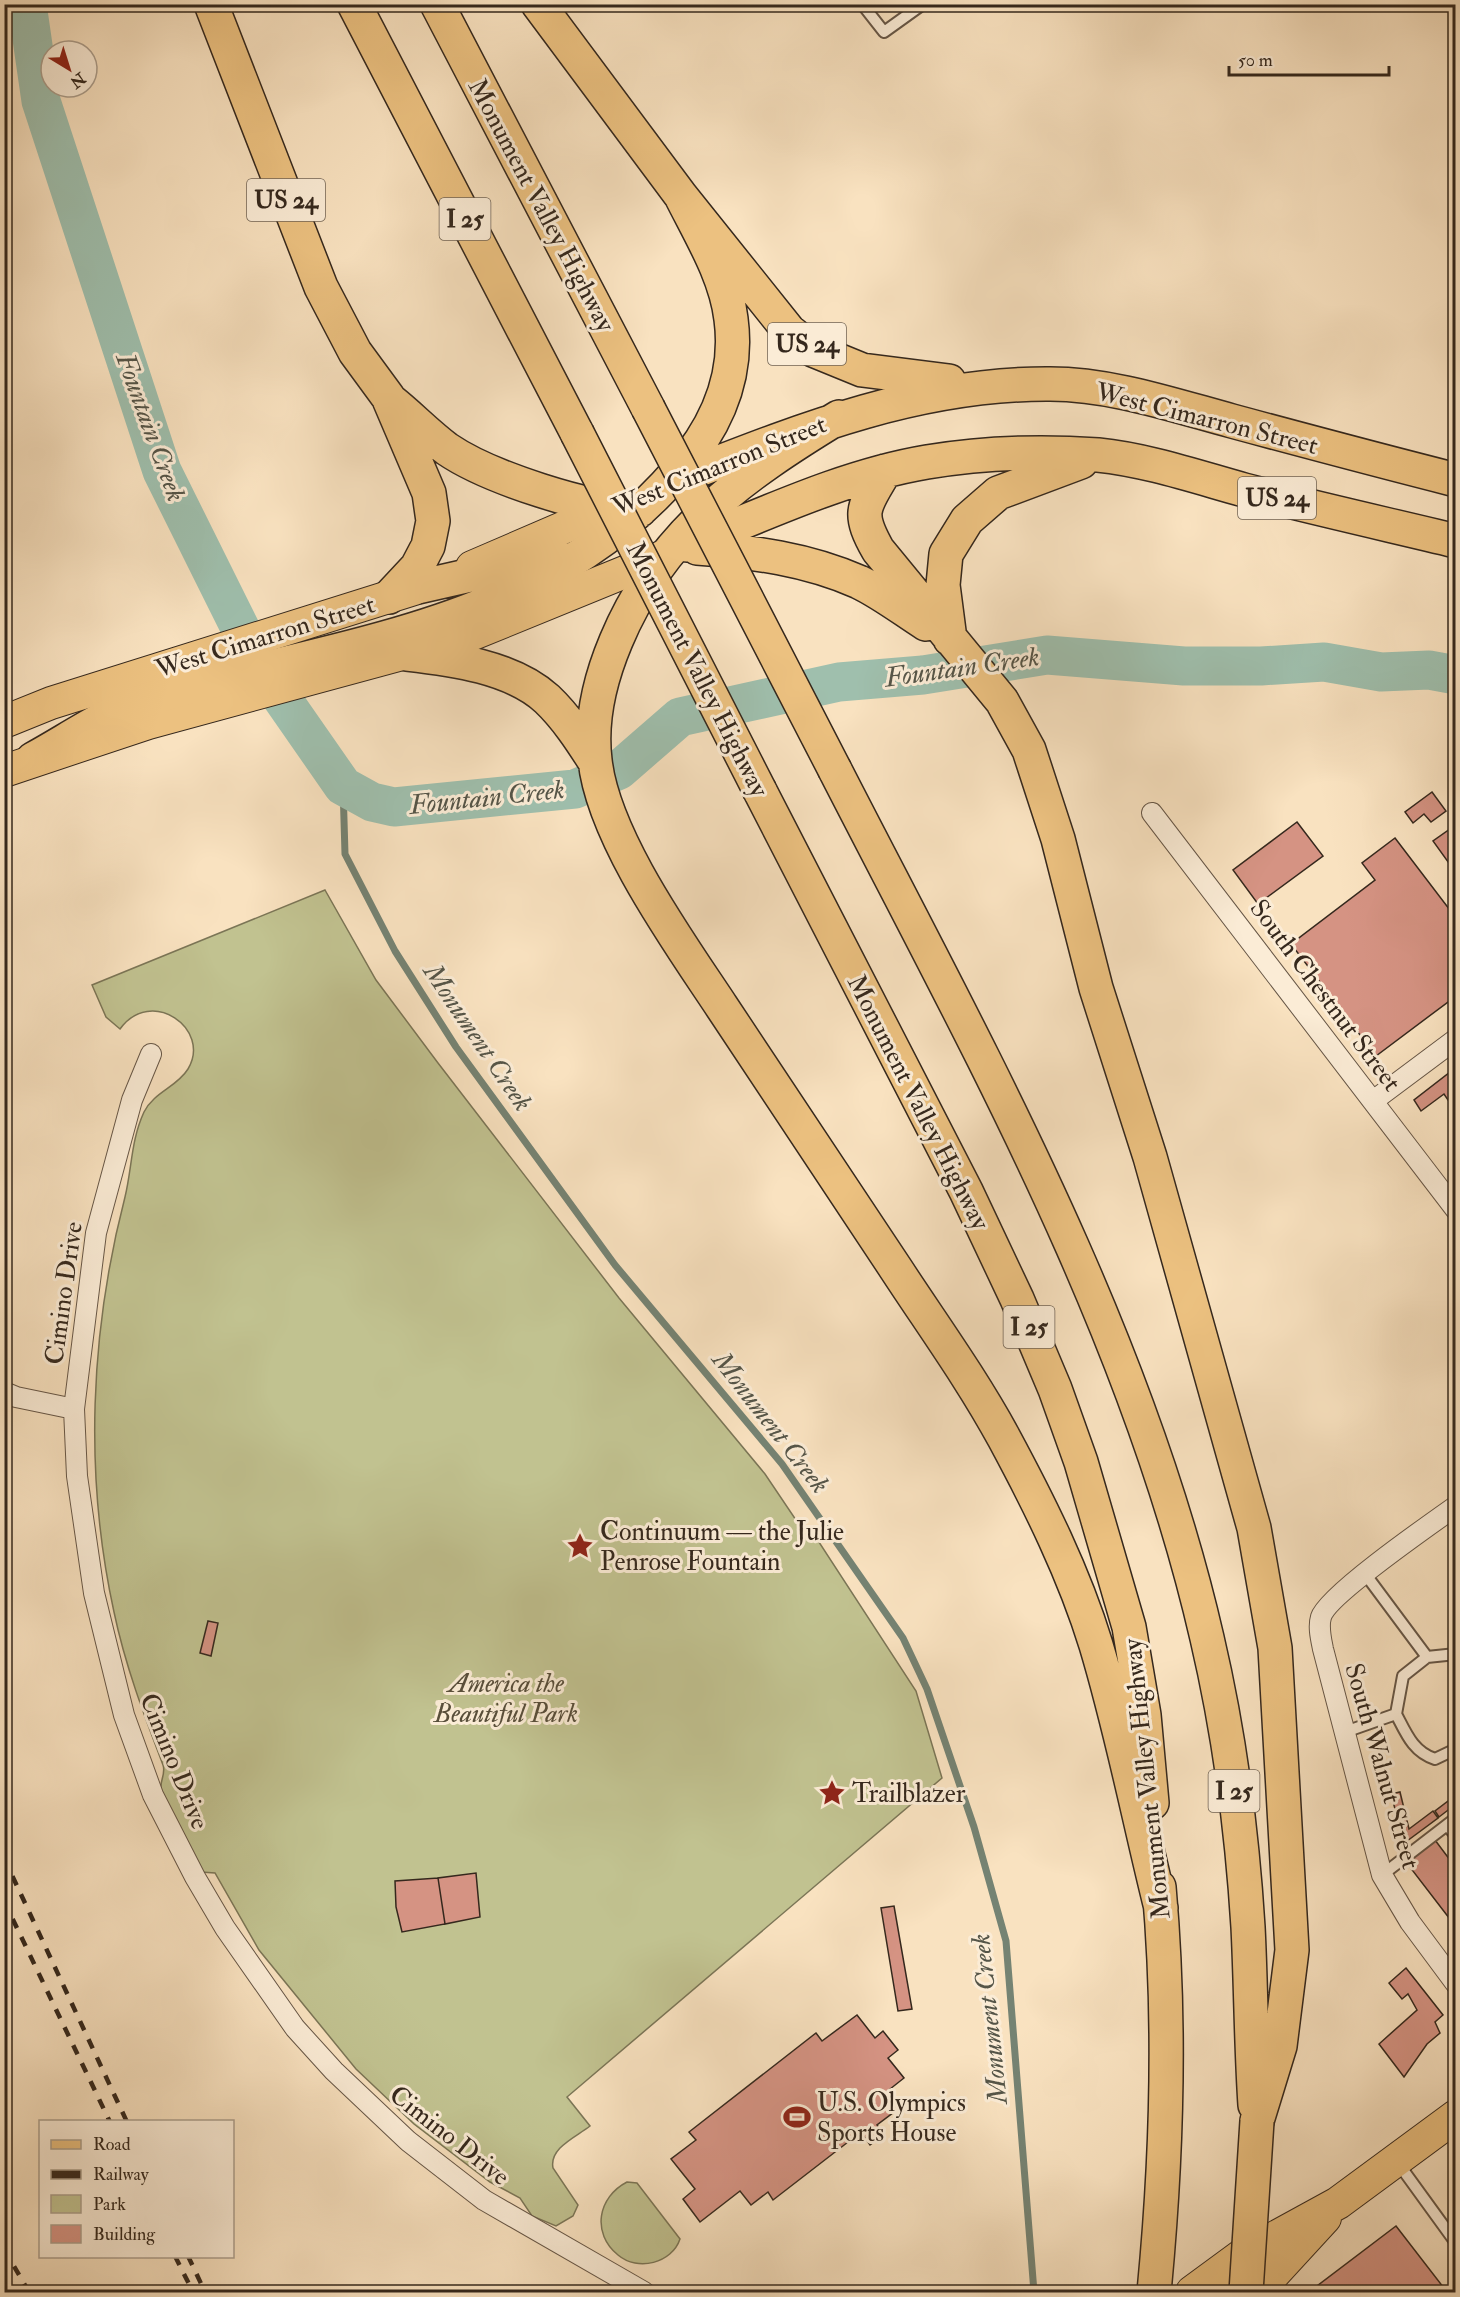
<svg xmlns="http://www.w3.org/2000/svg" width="1460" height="2297" font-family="'IM FELL Double Pica',serif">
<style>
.green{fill:#c1c290;stroke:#7b7556;stroke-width:1.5}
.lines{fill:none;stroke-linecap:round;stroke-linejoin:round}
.stream{stroke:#758373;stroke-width:7}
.river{stroke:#9fbfad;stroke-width:39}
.building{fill:#d59383;stroke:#35281d;stroke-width:1.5}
.lane-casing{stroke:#665646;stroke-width:14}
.street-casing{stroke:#665646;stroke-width:22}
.primary-casing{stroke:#35281d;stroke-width:34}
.highway-casing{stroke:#35281d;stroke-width:36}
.lane{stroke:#fbecd6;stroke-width:10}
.street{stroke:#fbecd6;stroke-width:20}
.primary{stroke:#ecc180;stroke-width:32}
.highway{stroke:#ecc180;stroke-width:33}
.rail{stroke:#35281d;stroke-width:4.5;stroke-dasharray:10 10;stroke-linecap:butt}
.highway-bridge-casing{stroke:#35281d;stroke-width:36;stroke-linecap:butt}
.highway-bridge{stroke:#ecc180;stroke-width:33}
.labels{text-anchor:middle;stroke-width:6;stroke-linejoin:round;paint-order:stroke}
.shield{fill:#fbecd6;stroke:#706354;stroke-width:1.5}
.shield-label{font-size:24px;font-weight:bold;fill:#35281d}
.street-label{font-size:26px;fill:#35281d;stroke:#fbecd6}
.poi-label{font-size:26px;fill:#35281d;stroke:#fbecd6;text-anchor:start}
.park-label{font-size:26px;font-style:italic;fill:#584e3a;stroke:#fbecd6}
.water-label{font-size:27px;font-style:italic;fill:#555548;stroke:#fbecd6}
</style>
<rect width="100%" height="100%" fill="#f9e2c0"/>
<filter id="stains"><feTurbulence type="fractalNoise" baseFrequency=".00333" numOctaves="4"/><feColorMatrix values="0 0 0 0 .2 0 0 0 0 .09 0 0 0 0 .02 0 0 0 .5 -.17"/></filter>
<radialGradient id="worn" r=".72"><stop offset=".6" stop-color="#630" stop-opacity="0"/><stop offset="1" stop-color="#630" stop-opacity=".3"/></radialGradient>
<path class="green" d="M325,890L376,980L438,1063L619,1298L765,1474L800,1526L817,1539L916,1691L942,1778L567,2097L590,2126C576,2137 549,2148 553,2168L578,2205L573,2216L556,2226L532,2216L520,2198L490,2182L414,2124L356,2069L259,1950L215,1873L201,1872C191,1851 181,1831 171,1810C168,1804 162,1795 161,1788C160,1781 166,1773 163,1765C144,1715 125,1665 114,1612C84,1475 90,1332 125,1197C132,1168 131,1140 144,1112C154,1092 177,1087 188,1069C212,1029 151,986 120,1029L106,1017L92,985Z
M627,2182L637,2183L680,2239C672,2263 638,2272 618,2255C591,2233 598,2197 627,2182Z"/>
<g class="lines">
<path class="stream" d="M343,786L345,854L395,951L456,1047L615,1265L782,1464L903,1638L927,1689L974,1827L1006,1941L1034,2292"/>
<path class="river" d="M27,4L41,101L162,471L258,664L343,786L372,802L394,807L575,789L619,770L680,717L839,682L923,675L1047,655L1184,666H1261L1324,662L1381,672L1429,670L1456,675"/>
</g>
<path class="building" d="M1432,792L1446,811L1431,822L1424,814L1413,823L1405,812Z
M1297,822L1323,856L1258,904L1233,870Z
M1450,829L1456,835V873L1433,841Z
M1395,838L1456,918V996L1376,1056L1291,944L1375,880L1362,863Z
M1454,1069L1456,1099L1450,1103L1444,1094L1421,1111L1414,1100Z
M208,1621L218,1623L211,1656L200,1653Z
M1400,1792L1409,1829L1433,1811L1438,1818L1407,1841L1402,1835L1391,1794Z
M1456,1795V1804L1439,1817L1435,1811Z
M1435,1840L1456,1868V1927L1406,1862Z
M476,1873L480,1917L445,1924L438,1878Z
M438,1878L445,1924L402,1932L396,1907L395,1881Z
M894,1906L912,2009L898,2011L881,1908Z
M1406,1968L1443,2015L1435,2022L1440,2033L1427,2044L1404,2077L1379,2044L1417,2010L1408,1994L1402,1999L1389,1983Z
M857,2015L875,2038L883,2031L898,2050L888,2058L904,2078L885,2093L898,2109L877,2125L884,2134L870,2145L861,2132L773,2200L768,2192L751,2205L740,2191L700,2222L683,2199L695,2189L671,2159L696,2140L689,2132L816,2033L822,2041Z
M1396,2226L1447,2292H1309Z"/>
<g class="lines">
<defs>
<path id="lane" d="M862,4L884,32L923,4
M1366,1575L1427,1657L1456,1654
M1396,1714L1403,1676L1427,1657
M1345,1732L1396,1714C1406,1733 1413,1752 1435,1759L1456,1749
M1447,1825L1456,1836
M1382,1875L1456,1818
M1398,2163L1456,2243"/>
<path id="street" d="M1152,813L1456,1210
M151,1054L132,1100L96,1233L74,1409L77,1476L94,1593L124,1715L153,1795L195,1877L225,1928L295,2028L334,2071L408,2141L484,2200L644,2292
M1373,1101L1456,1039
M4,1392L16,1397L74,1409
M1456,1506C1432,1523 1327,1596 1321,1617C1318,1627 1321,1639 1323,1649L1382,1875L1410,1922L1456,1984"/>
<path id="primary" d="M472,567L609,508
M4,722L51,703L414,589
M4,771L148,723L468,636L664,556
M1192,2292L1241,2256L1338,2203L1456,2116
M1257,2292L1325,2218"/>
<path id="highway" d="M211,4L321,287L355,352L388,397L429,493L433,521L428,546L417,567L389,597
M354,4L577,433
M437,4L648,408
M538,4L681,196L789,331L813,350L862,370L949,381
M391,401C410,416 428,435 447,449C488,477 591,511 640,510
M839,417C742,476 661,533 616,641C600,679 590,719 595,760C603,837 679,942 722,1007C780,1094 838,1181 896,1269C932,1324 972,1379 1004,1438C1039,1503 1074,1573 1096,1645C1122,1731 1139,1820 1161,1908
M885,471C864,507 856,511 878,550L1002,701L1029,750L1058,839L1096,988L1150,1157L1254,1528L1275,1648L1292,1950L1280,2046L1257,2121
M671,481C794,433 915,383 1050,384C1111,384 1173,405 1232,421C1306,441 1381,461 1456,480
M687,545C765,514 844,476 927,462C982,453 1043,451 1098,455C1147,460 1197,477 1244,490C1314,508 1385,524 1456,541
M697,548C753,552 807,559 859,582C882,593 904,610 926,624
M418,587L484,572L562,559
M950,639L943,585L946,554L967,520L998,493L1081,462
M407,654C452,659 512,667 547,699C566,717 581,740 595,762
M33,759C68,740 103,715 141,702C183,687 227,678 270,667C420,631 571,595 677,472C715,429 739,378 731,319C726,276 700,234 681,196
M835,770C978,1049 1136,1329 1207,1638C1229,1732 1242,1830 1248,1927C1251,1986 1251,2045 1255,2105
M760,791L966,1191L1017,1299L1055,1389L1081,1462L1129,1627L1144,1715L1152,1803
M1154,2292C1167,2158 1171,2021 1159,1887"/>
</defs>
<use href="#lane" class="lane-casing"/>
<use href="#street" class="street-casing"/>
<use href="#primary" class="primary-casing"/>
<use href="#highway" class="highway-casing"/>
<use href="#lane" class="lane"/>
<use href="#street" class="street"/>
<use href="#primary" class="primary"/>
<use href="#highway" class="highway"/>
<path class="rail" d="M4,1858L127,2122
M4,1901L110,2122
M4,2249L29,2292
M175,2256L193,2292
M188,2256L205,2292"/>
<defs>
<path id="highway-bridge" d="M648,408L835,770
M577,433L760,791
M1246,2292L1257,2121"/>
</defs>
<use href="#highway-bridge" class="highway-bridge-casing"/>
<use href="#highway-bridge" class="highway-bridge"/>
</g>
<defs>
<symbol id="sight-bare" viewBox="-9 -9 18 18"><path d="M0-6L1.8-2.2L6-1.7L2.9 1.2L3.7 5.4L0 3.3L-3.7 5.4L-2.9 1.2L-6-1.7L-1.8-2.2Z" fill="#8f2418" stroke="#fbecd6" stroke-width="2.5" paint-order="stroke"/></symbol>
<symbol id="stadium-bare" viewBox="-9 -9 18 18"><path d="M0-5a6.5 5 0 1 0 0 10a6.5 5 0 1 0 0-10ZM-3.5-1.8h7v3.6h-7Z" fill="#8f2418" stroke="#fbecd6" stroke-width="2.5" paint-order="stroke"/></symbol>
</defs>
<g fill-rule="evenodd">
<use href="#sight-bare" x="561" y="1527" width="38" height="38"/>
<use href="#sight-bare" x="813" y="1774" width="38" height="38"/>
<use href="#stadium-bare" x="778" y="2098" width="38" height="38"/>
</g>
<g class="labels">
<g class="shield">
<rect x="247" y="179" width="78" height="42" rx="4.5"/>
<rect x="439.5" y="198" width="51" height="42" rx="4.5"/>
<rect x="768" y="323" width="78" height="42" rx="4.5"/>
<rect x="1238" y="477" width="78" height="42" rx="4.5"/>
<rect x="1003.5" y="1306" width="51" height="42" rx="4.5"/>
<rect x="1208.5" y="1770" width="51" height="42" rx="4.5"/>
</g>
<g class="shield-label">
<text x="286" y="208">US 24</text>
<text x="465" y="227">I 25</text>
<text x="807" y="352">US 24</text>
<text x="1277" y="506">US 24</text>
<text x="1029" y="1335">I 25</text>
<text x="1234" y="1799">I 25</text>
</g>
<g class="street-label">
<text transform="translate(542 205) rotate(62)" y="9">Monument Valley Highway</text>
<text transform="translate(1207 418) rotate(14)" y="9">West Cimarron Street</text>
<text transform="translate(719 465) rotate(-22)" y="9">West Cimarron Street</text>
<text transform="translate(265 636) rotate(-17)" y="9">West Cimarron Street</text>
<text transform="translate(698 669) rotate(63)" y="9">Monument Valley Highway</text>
<text transform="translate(1326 995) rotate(53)" y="9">South Chestnut Street</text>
<text transform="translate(919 1102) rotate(63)" y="9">Monument Valley Highway</text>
<text transform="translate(63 1293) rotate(-82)" y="9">Cimino Drive</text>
<text transform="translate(175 1761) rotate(68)" y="9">Cimino Drive</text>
<text transform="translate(1383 1766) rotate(74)" y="9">South Walnut Street</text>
<text transform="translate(1146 1779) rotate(-96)" y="9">Monument Valley Highway</text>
<text transform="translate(450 2135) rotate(38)" y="9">Cimino Drive</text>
</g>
<g class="poi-label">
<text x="600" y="1540">Continuum — the Julie<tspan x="600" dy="30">Penrose Fountain</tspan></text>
<text x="852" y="1802">Trailblazer</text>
<text x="817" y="2111">U.S. Olympics<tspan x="817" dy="30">Sports House</tspan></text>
</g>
<g class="park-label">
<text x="506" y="1692">America the<tspan x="506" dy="30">Beautiful Park</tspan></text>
</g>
<g class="water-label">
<text transform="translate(151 427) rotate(70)" y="9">Fountain Creek</text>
<text transform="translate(962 667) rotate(-8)" y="9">Fountain Creek</text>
<text transform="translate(487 797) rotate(-6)" y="9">Fountain Creek</text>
<text transform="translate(478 1037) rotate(56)" y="9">Monument Creek</text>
<text transform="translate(771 1422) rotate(52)" y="9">Monument Creek</text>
<text transform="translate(989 2019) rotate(-96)" y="9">Monument Creek</text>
</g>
</g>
<rect width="1460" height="2297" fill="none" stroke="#f9e2c0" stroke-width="24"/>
<rect x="6" y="6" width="1448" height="2285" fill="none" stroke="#35281d" stroke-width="3"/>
<rect x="12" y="12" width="1436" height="2273" fill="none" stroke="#35281d" stroke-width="1.5"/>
<rect x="39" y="2120" width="195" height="138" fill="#fbecd6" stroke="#ac9e8c" stroke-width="1.5"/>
<rect x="51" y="2140" width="30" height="9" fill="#ecc180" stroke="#ac9e8c" stroke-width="1.5"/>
<text x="93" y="2150" font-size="18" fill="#35281d">Road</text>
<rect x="51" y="2170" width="30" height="9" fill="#35281d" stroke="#ac9e8c" stroke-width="1.5"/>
<text x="93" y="2180" font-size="18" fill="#35281d">Railway</text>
<rect x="51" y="2195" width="30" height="18" fill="#c1c290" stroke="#ac9e8c" stroke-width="1.5"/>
<text x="93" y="2210" font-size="18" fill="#35281d">Park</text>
<rect x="51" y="2225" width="30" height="18" fill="#d59383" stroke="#ac9e8c" stroke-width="1.5"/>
<text x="93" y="2240" font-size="18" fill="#35281d">Building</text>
<g transform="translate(69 69) rotate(142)"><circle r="28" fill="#fbecd6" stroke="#ac9e8c" stroke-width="1.5"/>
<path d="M0-4.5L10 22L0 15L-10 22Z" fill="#8f2418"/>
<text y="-9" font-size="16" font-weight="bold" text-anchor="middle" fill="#35281d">N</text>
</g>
<path d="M1229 66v9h160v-9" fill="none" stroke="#35281d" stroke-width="3"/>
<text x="1238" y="66" font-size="18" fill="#35281d" stroke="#fbecd6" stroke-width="4.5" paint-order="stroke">50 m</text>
<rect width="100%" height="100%" filter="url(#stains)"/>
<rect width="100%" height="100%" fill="url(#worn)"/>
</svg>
